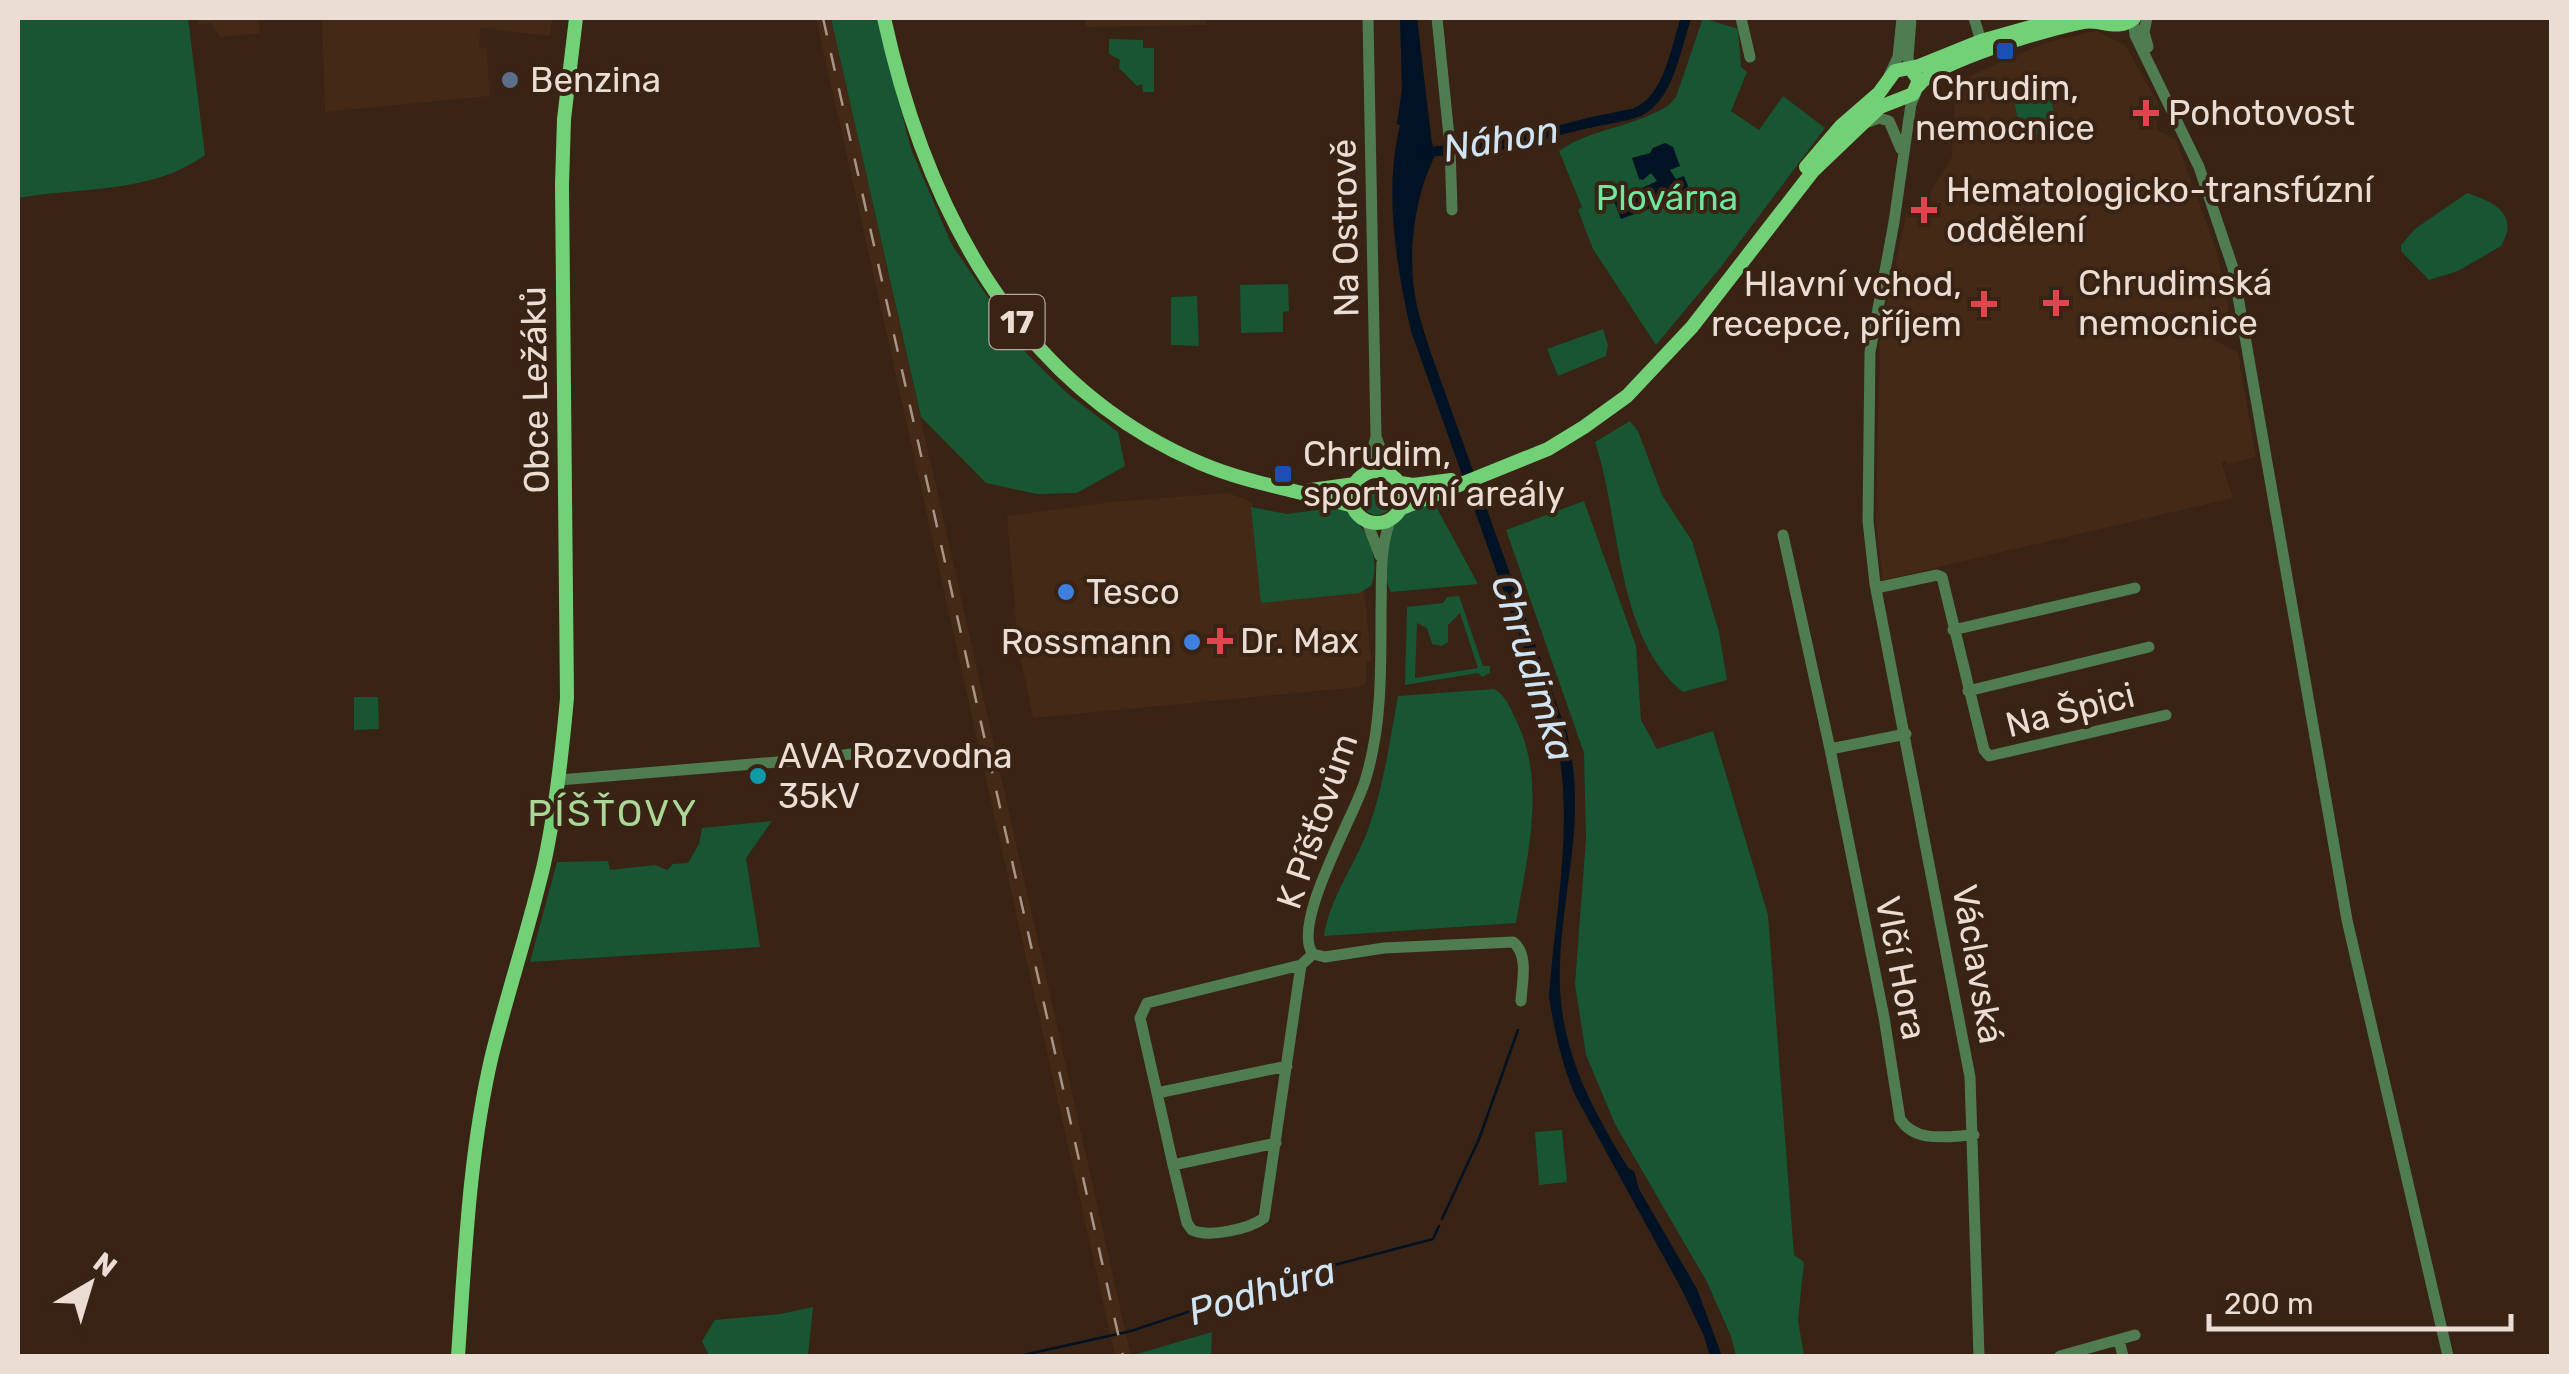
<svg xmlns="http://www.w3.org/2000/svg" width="2569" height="1374" font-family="Rubik,sans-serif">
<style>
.built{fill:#442a16}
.green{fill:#175533;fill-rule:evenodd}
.water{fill:#001223}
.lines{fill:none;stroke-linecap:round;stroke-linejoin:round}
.stream{stroke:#001223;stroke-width:2.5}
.canal{stroke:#001223;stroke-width:10}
.minor{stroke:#507c52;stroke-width:11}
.major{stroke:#72d077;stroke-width:14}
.rail{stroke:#a69589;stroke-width:2.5;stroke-dasharray:18 18;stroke-linecap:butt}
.transit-dot{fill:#1a4fb4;stroke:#382314;stroke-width:4}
.service-dot{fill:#5c6f8a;stroke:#382314;stroke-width:4}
.health-dot{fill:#e0444e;stroke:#382314;stroke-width:4}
.shop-dot{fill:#3f7fe0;stroke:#382314;stroke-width:4}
.culture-dot{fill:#0f9aa8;stroke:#382314;stroke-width:4}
.labels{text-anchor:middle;stroke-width:8;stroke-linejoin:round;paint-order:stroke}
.shield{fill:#382314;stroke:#b5a59a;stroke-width:2.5}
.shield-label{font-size:32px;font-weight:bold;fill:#ebddd3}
.poi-label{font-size:35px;fill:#ebddd3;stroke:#382314;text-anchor:start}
.park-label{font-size:35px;fill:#6fe79f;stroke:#382314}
.street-label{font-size:35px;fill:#ebddd3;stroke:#382314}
.water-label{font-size:38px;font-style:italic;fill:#d0e4f3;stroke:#382314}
.neighbourhood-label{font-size:38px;letter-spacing:2.5px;fill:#abd896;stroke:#382314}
</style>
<rect width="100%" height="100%" fill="#382314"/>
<path class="built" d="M197,18H303L259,21L260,33L220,37L211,23L198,24Z
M322,18H552L550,36L480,28L479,47L487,48L489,96L325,112Z
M816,18H831L1131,1356H1115Z
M1085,18H1206V25L1085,27Z
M2096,31L2126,46L2160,107L2156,129L2176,140L2217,252L2226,294L2229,312L2209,337L2238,353L2256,457L2227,464L2226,461L2221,462L2233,498L1883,580L1876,521L1880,336L1907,210L1914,208L1923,194L1928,196L1952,157L1956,82L2045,43Z
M1228,493L1252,502L1255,540L1364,590L1371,661L1366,662V683L1360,687L1033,718L1019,651L1007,516L1111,502Z"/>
<path class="green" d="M18,18H188L205,155C152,194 79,187 18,198Z
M831,18H877L911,149L952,245L1026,353L1068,394L1118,432L1125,466L1077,493L1037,494L986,483L921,417Z
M1703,18L1738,29L1741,67L1747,72L1731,111L1759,130L1783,96L1825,128L1720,268L1656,345L1593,249L1578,210L1582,207L1559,151C1592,128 1635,127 1669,105L1676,97Z
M1109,39L1143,40V48H1154V92H1143L1142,84L1137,86L1119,68L1120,60L1109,54Z
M2044,87L2049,90L2057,129L2022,138L2014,100L2020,93Z
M2467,193C2494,202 2520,214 2501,246L2458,271L2429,280L2401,251V245L2415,229Z
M1288,284L1289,311L1283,312V332L1241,333L1240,285Z
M1197,296L1199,346L1171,345V297Z
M1603,329L1608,345L1606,356L1558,376L1547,349Z
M1630,421L1638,431L1662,495L1692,541L1719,632L1727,680L1683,692C1615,637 1621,519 1595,442Z
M1361 499a16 16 0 1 1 32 0a16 16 0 1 1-32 0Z
M1432,499L1478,584L1391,592C1385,582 1387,572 1387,560C1387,523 1400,513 1432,499Z
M1584,501L1636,646L1641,720L1657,749L1713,731L1768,915L1794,1255L1804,1262L1798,1320L1804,1356H1736L1731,1336L1707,1282L1615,1124L1586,1055L1575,984L1586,839L1584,753L1506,530Z
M1333,505C1363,516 1383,555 1371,586L1359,593L1261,603L1251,507L1287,514L1331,508Z
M1459,596L1483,666H1490V673L1482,677L1478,673L1405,685L1407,607L1443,603L1447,597ZM1460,613L1478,668L1415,678L1417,623L1427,628L1432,644L1442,646L1448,642V625Z
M1494,689C1506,695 1510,708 1516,720C1547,783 1527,857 1516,923L1324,936C1330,896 1356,864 1369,827C1384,784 1390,740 1398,696Z
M354,697H378L379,729L354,730Z
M772,821L746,858L760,947L530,962L557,862L608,861L610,870L655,865L667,870L673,864L688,863L699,844L702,828Z
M1562,1130L1567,1182L1539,1185L1535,1132Z
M813,1307L808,1356H709L702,1341L715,1320L780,1314Z
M1212,1332L1211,1356H1130Z"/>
<path class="water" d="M1400,18H1417L1431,136L1433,147L1438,150C1414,193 1406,258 1417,306C1421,324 1427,341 1433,359L1567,733C1587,819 1564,878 1560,962C1556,1042 1588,1103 1629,1169L1634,1171L1639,1189L1697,1289L1722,1356H1710L1704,1336L1682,1290L1575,1095C1562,1064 1554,1030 1549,996C1555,912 1574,826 1557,742L1411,331C1396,266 1384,191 1400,125L1397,124L1402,89Z
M1665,143L1673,147L1680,166L1670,170L1676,179L1684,176L1688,186L1684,195L1663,203L1655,199L1656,206L1621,219L1614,201L1657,181L1651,173L1643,180L1639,179L1632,158L1650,153L1653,148Z"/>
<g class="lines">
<path class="stream" d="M1442,1219L1479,1139L1518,1030
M1019,1356L1131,1331L1308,1272L1433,1239L1439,1226"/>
<path class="canal" d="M1637,112C1669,99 1676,47 1686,18
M1588,123L1632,114
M1428,152L1501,145L1584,124"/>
<path class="minor" d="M1437,18L1450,146L1452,210
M1741,18L1750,57
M1974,18L1981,41
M2133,18L2135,35L2199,167L2233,268L2347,920L2448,1356
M2147,18L2144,32L2148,47
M1910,68L1908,58L1911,18
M1889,76L1898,57L1902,18
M1917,90L1911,104L1894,222L1870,352L1868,521L1875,584L1970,1077L1979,1356
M1865,123L1879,118L1889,121L1901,149
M1377,439L1389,473
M1366,473L1376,437L1368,18
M1367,522L1380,556
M1783,535L1830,749
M1876,588L1937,575L1942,577L1984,750L1989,756L2166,715
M1953,630L2135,588
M1968,691L2149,647
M1906,734L1830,749L1884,1017L1900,1119C1916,1144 1948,1136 1974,1135
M559,780L814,759L866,752
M1313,954C1290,925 1355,815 1365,781C1382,727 1381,669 1381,612C1382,580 1379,552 1390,521
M1313,954L1325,957L1384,948L1513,942C1529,954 1522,982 1521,1001
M1157,1093L1140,1018L1147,1003L1301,965
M1276,1143L1173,1165L1157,1093L1287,1066
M1173,1165L1187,1223L1192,1230C1209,1238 1249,1229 1264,1218L1301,965L1313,954
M2119,1340L2123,1356
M2060,1356L2135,1335"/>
<path class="major" d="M884,18C925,205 1015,384 1200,463C1249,484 1302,491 1353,506
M1918,86C1935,62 2050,28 2083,22C2101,19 2118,32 2134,18
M1806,167L1841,126L1879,93L1895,71L1919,66L1981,41L2063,18
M1351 497a26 26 0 1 1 52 0a26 26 0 1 1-52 0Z
M1400,483L1413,485L1451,480
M1311,490L1355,484
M1402,508L1548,449L1584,427L1627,396L1692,327L1813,171L1880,107L1913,94L1919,80L1910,68
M458,1356C465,1256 469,1153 492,1055C508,991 529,928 544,864C556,809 562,754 567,698L562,185L564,119L576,18"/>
<path class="rail" d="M823,18L1123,1356"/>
</g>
<g class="transit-dot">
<rect x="1995" y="41" width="20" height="20" rx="5"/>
<rect x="1273" y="464" width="20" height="20" rx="5"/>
</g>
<circle class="service-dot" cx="510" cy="80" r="10"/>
<g class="health-dot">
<path d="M2141 98h10v10h10v10h-10v10h-10v-10h-10v-10h10z"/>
<path d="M1919 195h10v10h10v10h-10v10h-10v-10h-10v-10h10z"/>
<path d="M2051 288h10v10h10v10h-10v10h-10v-10h-10v-10h10z"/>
<path d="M1979 289h10v10h10v10h-10v10h-10v-10h-10v-10h10z"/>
<path d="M1215 626h10v10h10v10h-10v10h-10v-10h-10v-10h10z"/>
</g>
<g class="shop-dot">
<circle cx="1066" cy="592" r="10"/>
<circle cx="1192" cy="642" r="10"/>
</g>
<circle class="culture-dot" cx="758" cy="776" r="10"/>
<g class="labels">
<rect class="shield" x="989.5" y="295" width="55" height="54" rx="8"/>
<g class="shield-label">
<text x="1017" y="333">17</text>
</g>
<g class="poi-label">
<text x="530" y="92">Benzina</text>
<text x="2005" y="100" text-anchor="middle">Chrudim,<tspan x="2005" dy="40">nemocnice</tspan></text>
<text x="2168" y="125">Pohotovost</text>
<text x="1946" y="202">Hematologicko-transfúzní<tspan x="1946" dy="40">oddělení</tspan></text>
<text x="2078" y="295">Chrudimská<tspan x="2078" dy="40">nemocnice</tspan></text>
<text x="1962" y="296" text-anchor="end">Hlavní vchod,<tspan x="1962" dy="40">recepce, příjem</tspan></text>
<text x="1303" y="466">Chrudim,<tspan x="1303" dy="40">sportovní areály</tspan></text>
<text x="1086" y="604">Tesco</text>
<text x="1240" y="653">Dr. Max</text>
<text x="1172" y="654" text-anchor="end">Rossmann</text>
<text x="778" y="768">AVA Rozvodna<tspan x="778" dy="40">35kV</tspan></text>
</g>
<g class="park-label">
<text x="1667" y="210">Plovárna</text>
</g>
<g class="street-label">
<text transform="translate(1345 228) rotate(-91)" y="12">Na Ostrově</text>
<text transform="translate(535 390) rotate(-91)" y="12">Obce Ležáků</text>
<text transform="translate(2070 710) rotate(-14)" y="12">Na Špici</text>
<text transform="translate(1317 821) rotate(-71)" y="12">K Píšťovům</text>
<text transform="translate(1978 964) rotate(80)" y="12">Václavská</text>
<text transform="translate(1901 968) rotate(79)" y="12">Vlčí Hora</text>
</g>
<g class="water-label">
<text transform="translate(1501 139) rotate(-10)" y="13">Náhon</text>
<text transform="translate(1533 668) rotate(72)" y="13">Chrudimka</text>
<text transform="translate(1262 1291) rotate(-17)" y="13">Podhůra</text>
</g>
<g class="neighbourhood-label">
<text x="613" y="826">PÍŠŤOVY</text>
</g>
</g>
<rect width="2569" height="1374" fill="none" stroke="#ebddd3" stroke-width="40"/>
<g transform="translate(90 1284) rotate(38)" stroke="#382314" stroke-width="8" paint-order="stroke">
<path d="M0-8L18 38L0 25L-18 38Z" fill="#ebddd3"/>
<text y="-15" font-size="28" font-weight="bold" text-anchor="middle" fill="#ebddd3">N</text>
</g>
<path d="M2209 1314v15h302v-15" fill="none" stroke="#ebddd3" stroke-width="5"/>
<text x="2224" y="1314" font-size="30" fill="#ebddd3" stroke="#382314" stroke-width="8" paint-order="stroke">200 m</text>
</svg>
